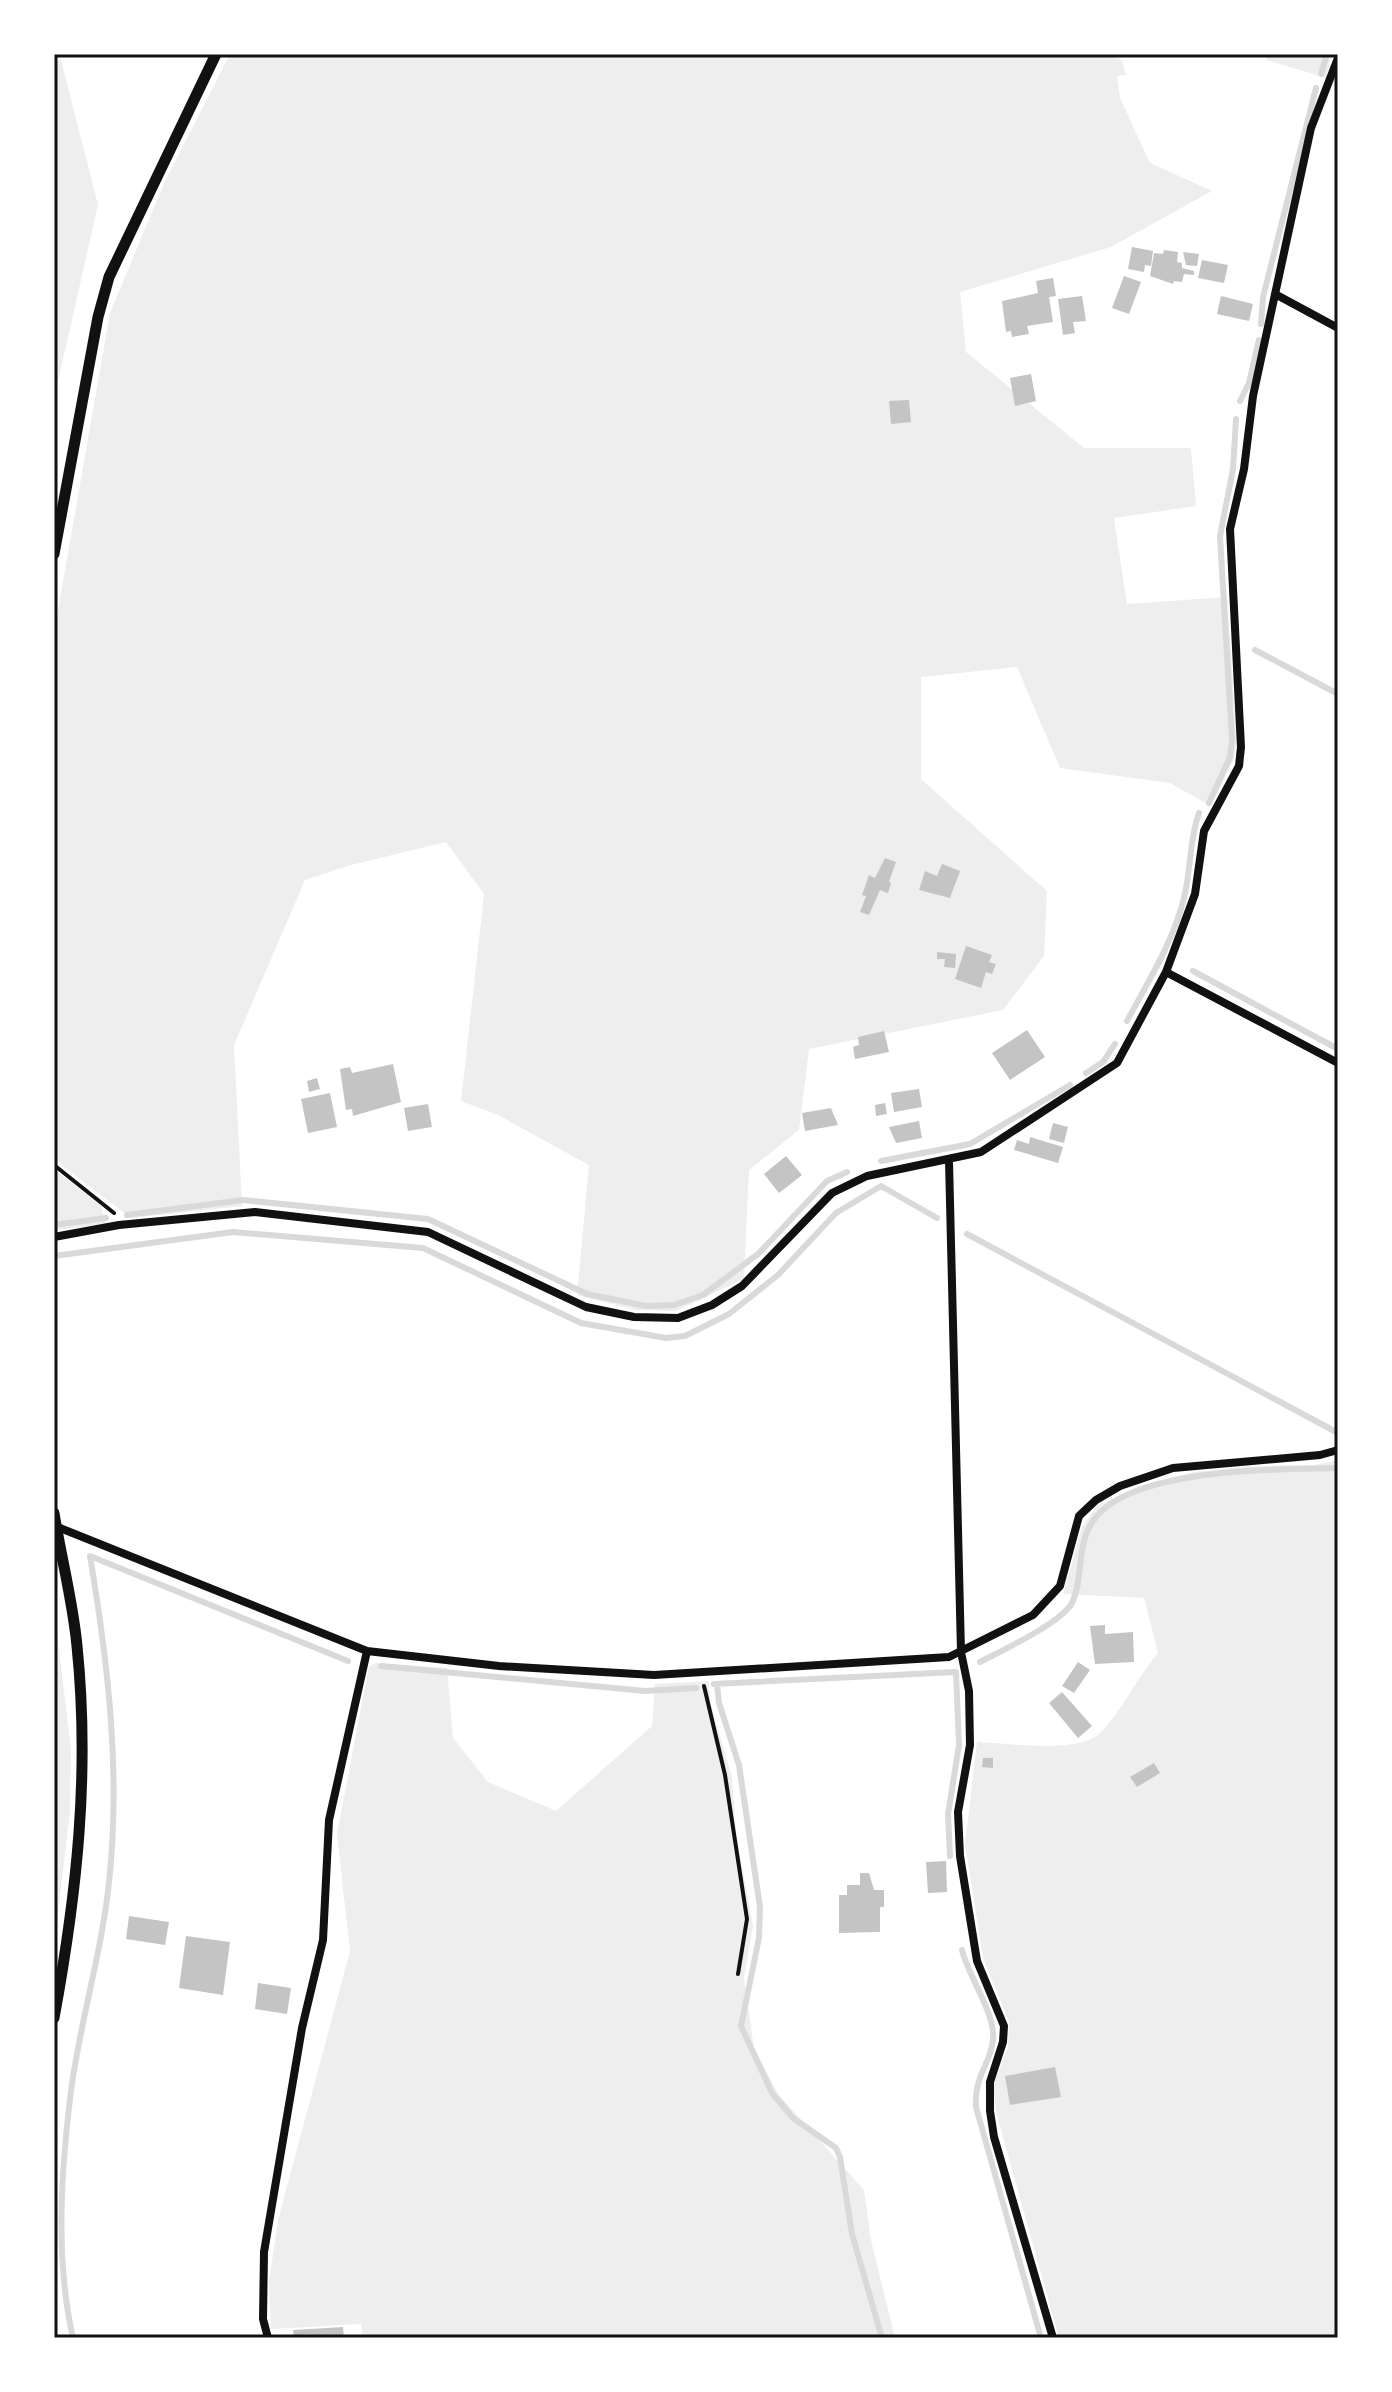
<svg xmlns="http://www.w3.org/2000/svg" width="1392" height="2392" font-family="Cabin,sans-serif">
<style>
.green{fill:#eee}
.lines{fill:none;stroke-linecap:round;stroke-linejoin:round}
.stream{stroke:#d9d9d9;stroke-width:6}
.building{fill:#c4c4c4}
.path{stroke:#111;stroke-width:4}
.minor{stroke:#111;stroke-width:8}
.tertiary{stroke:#111;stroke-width:11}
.neatline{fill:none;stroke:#111;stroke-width:3}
</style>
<rect width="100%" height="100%" fill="#fff"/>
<path class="green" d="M230,54L1113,56L1122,60L1126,75L1117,76L1120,98L1150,163L1212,191L1111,247L960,292L966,352L1084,448H1191L1196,506L1114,518L1127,604L1227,597L1237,741L1233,761L1211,806L1170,783L1060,768L1017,667L921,677V779L1047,891L1044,956L1003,1010L809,1049L799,1130L749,1170L744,1279L676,1311L635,1310L577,1295L589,1165L498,1115L461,1101L484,894L446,842L347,866L305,880L234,1045L242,1206L131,1218L54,1159V633L110,313L165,181Z
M1266,54H1332L1326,78L1267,60Z
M61,60L98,205L54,399V61Z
M54,1169L101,1206L106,1224L54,1230Z
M1338,1460V2338H1059L996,2112L993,2086L1008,2046L1009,2022L983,1958L965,1844L977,1742C1007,1743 1076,1754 1099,1734C1116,1720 1139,1675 1158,1653L1144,1598L1063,1594L1082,1527L1097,1506L1146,1484L1194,1472L1250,1466L1315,1465Z
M54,1606L71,1750L70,1812L54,1946Z
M376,1663L447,1668L453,1738L488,1782L556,1811L652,1726L655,1684L709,1681L710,1702L732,1777L736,1834L753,1926L744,1978L754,2048L778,2094L864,2190L871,2240L895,2338H363L361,2324L271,2329L269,2281L278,2220L350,1951L337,1834L369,1666Z"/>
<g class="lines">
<path class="stream" d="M1321,74L1327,54
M1261,324L1263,297L1316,88
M1240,401L1249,383L1259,340
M1255,650L1338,694
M1209,803L1230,757L1232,740L1220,536L1233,469L1236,419
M1193,971L1338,1049
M1127,1021C1148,982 1173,942 1184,898C1191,870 1189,841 1199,813
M1086,1073L1103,1062L1115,1044
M881,1161L970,1144L1070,1085
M127,1215L243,1200L428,1219L587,1294L646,1306L674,1305L703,1295L758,1254L827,1181L847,1172
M54,1225L106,1218
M967,1234L1338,1433
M54,1256L233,1232L423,1248L581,1323L666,1338L685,1336L729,1314L778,1275L836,1213L881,1186L937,1218
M90,1556L348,1661
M980,1662C1001,1651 1061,1623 1072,1603C1083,1580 1077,1549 1090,1526C1121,1466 1279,1470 1338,1468
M381,1666L645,1691L696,1688
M714,1684L956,1672L959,1745L948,1814L950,1856
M717,1684L719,1703L739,1765L760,1907L759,1938L741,2026L772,2093L793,2118L836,2148L840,2157L852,2234L882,2338
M962,1950C968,1976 996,2014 993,2040C990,2066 974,2075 976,2107L1041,2338
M73,2338C55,2259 61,2171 71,2091C80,2021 102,1952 109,1882C121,1773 108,1663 90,1556"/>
</g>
<path class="building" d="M1132,247L1153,251L1151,266L1145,265L1144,272L1128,269Z
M1164,250L1178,252L1177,262L1182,263V268L1194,271V275L1184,274L1182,282L1174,281L1173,284L1150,276L1154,253L1163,254Z
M1183,252L1199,254L1197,266L1186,265Z
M1202,260L1228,265L1224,283L1198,278Z
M1124,276L1141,282L1129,314L1112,308Z
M1053,278L1056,296L1049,297L1053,322L1027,326L1029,334L1012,337L1011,331L1006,332L1002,301L1038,293L1036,281Z
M1082,296L1086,321L1073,322L1075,333L1063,335L1058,299Z
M1221,296L1253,304L1249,321L1217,314Z
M1031,374L1036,401L1015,406L1010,378Z
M909,400L911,422L891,424L889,401Z
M885,858L896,862L889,882L891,883L888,893L880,890L869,915L860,912L866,896L862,895L869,875L875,878Z
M942,864L960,871L950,898L919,890L925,871L937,876Z
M966,946L992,955L989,962L996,964L992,974L986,972L981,988L955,979Z
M937,952L956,954L955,968L944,967L945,959H937Z
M1027,1030L1045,1057L1010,1080L992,1053Z
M884,1031L889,1052L855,1059L853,1047L859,1045L858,1037Z
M393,1064L401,1102L353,1116L352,1109L346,1110L340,1069L350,1067L352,1073Z
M317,1078L320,1089L309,1092L307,1081Z
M919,1089L922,1107L894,1112L891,1093Z
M330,1093L337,1127L308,1133L301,1099Z
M885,1103L887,1114L876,1116L875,1105Z
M428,1104L432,1127L408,1131L404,1108Z
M831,1108L838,1125L805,1131L802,1113Z
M919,1121L922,1138L896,1143L889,1127Z
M1053,1123L1068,1127L1064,1143L1049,1139Z
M1030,1137L1063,1147L1058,1163L1014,1150L1017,1140L1029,1144Z
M786,1156L802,1175L779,1193L764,1174Z
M1105,1625V1634L1133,1632L1134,1662L1095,1664L1090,1626Z
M1078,1662L1090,1670L1074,1693L1062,1686Z
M1062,1692L1092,1726L1078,1738L1049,1703Z
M983,1758H993V1768L982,1767Z
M1154,1763L1160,1773L1137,1787L1130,1777Z
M946,1861L947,1892L928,1893L926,1862Z
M860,1873H869L874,1890H884V1907H880V1932L839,1933V1895H847V1885H860Z
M129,1916L169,1922L165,1945L126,1939Z
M186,1936L230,1942L223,1995L179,1988Z
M258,1983L291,1988L287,2014L255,2009Z
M1055,2067L1061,2097L1010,2105L1005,2076Z
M343,2327L344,2338H294L293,2330Z"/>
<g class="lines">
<path class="path" d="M54,1165L114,1213
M704,1686L725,1775L747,1919L738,1974"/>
<path class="minor" d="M1275,294L1338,328
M1166,972L1338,1063
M949,1161L961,1652L969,1691L970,1745L958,1812L960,1856L977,1961L1004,2026L1003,2042L990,2082V2111L994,2137L1053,2338
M54,1237L119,1225L255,1212L428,1232L586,1307L634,1317L678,1318L712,1305L742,1286L832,1193L867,1176L981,1152L1117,1063L1166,972L1195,894L1204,831L1239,766L1241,747L1230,529L1244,469L1253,396L1311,128L1338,58
M55,1526L367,1651L499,1666L654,1675L949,1657L1033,1615L1060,1586L1079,1516L1096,1500L1120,1486L1173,1468L1320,1455L1338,1450
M268,2338L263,2319L264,2252L302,2028L323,1940L329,1820L367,1651"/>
<path class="tertiary" d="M54,554L98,317L109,277L216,54
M54,1513C61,1557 73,1602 77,1646C90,1773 77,1893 54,2018"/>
</g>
<rect width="1392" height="2392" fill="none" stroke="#ffffff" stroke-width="112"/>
<rect x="56" y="56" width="1280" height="2280" class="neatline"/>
</svg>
